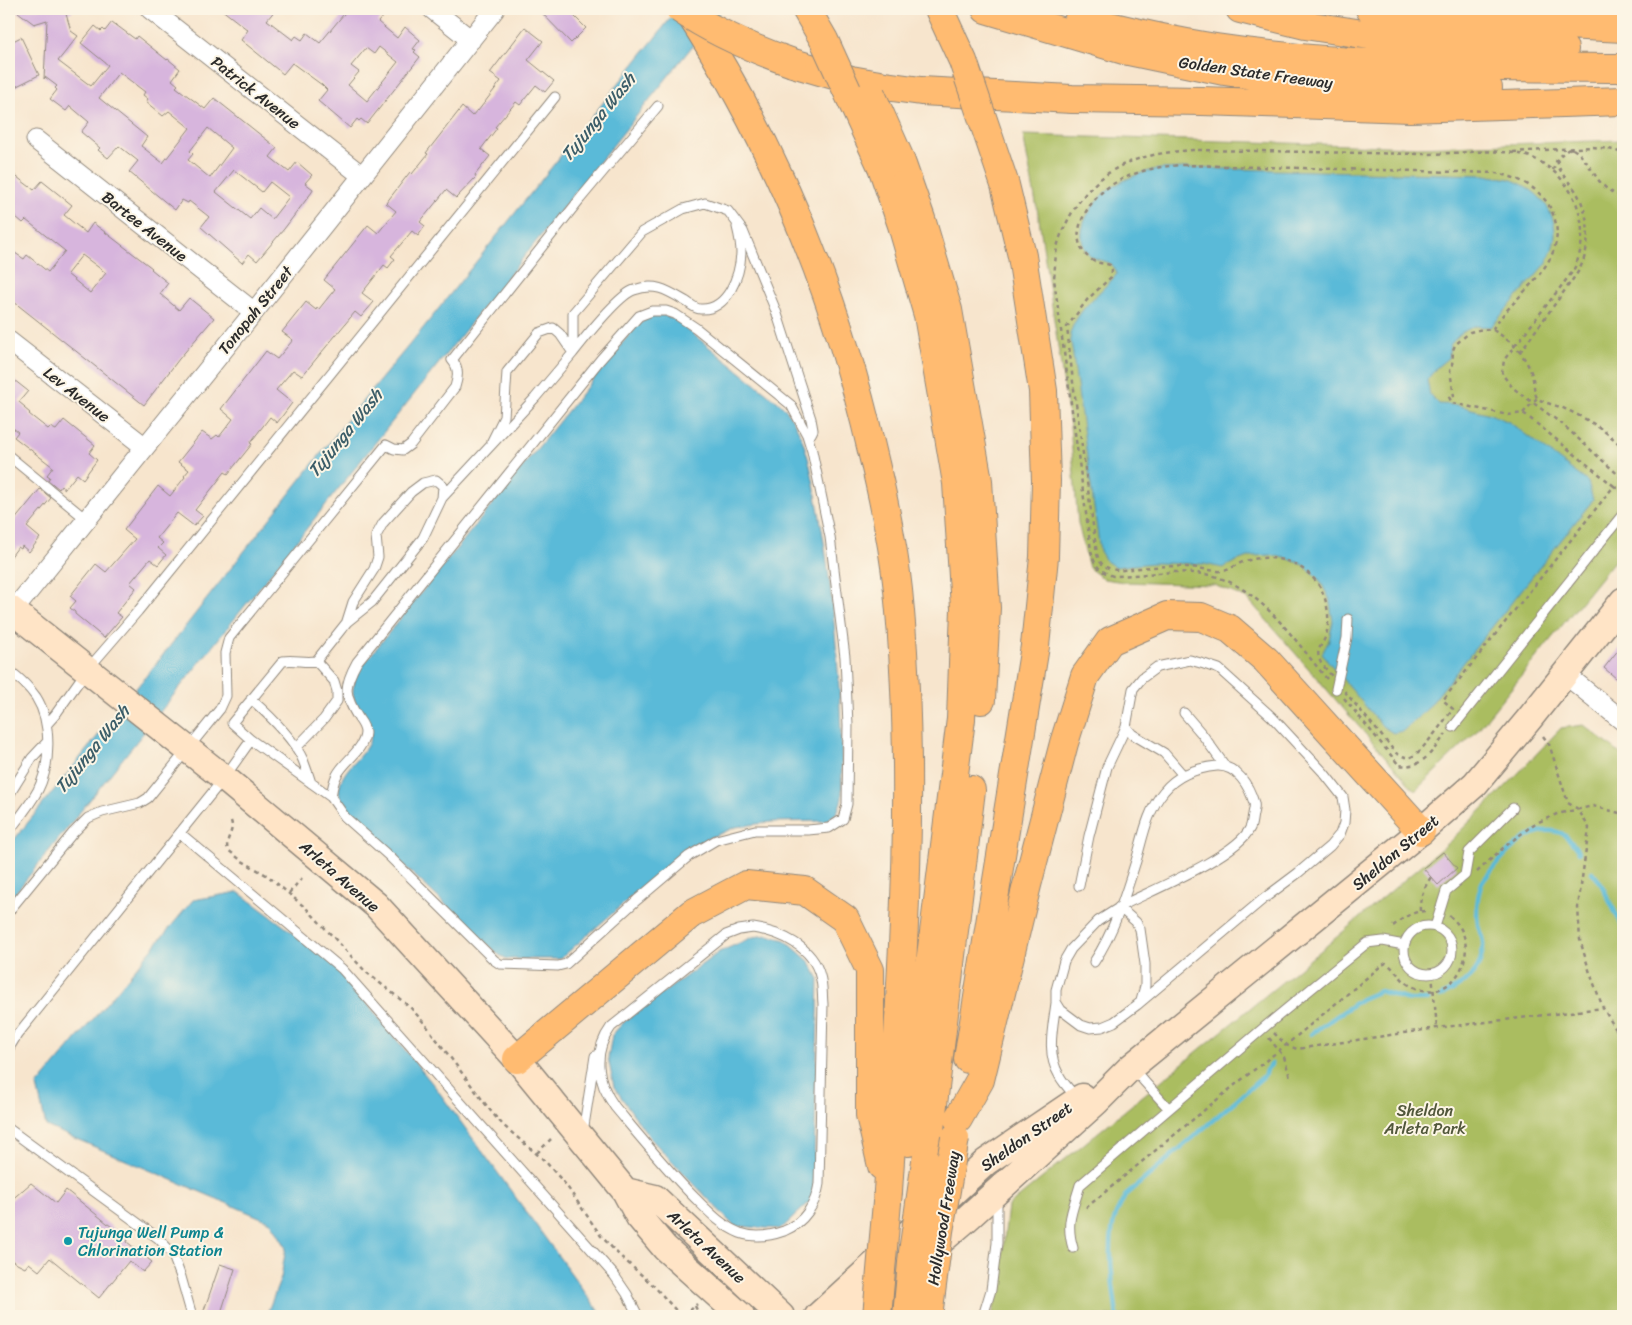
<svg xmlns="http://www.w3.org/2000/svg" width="1632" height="1325" font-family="Sriracha,sans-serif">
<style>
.green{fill:#aabd61;stroke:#6a7446}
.water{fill:#5abad8;stroke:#427282}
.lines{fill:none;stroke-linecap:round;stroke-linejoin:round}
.stream{stroke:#5abad8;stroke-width:4.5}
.building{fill:#d7b5dd;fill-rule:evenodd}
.service-casing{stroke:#91887c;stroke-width:11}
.minor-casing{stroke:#91887c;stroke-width:21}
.secondary-casing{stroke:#91887c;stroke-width:29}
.motorway-casing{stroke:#91887c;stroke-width:30}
.path{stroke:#91887c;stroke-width:2.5;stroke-dasharray:4 4;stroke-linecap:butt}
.service{stroke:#fff;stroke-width:9}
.minor{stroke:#fff;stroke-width:19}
.secondary{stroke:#ffe4c6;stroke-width:26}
.motorway{stroke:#ffbb71;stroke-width:28}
.motorway-bridge-casing{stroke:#91887c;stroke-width:30;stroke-linecap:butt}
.motorway-bridge{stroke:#ffbb71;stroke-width:28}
.culture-dot{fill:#0f9aa8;stroke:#fcf5e5;stroke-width:2}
.labels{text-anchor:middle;stroke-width:4;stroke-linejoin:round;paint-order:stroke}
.street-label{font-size:16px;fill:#2b2b2b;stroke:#fcf5e5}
.park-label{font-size:16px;fill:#51573b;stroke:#fcf5e5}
.culture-label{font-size:16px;fill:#0d838f;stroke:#fcf5e5;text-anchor:start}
.water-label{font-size:18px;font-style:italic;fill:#3b5d68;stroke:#fcf5e5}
</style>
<rect width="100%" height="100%" fill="#fcf5e5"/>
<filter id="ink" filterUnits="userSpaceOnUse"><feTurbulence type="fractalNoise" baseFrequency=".02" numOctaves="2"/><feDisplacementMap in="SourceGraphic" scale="10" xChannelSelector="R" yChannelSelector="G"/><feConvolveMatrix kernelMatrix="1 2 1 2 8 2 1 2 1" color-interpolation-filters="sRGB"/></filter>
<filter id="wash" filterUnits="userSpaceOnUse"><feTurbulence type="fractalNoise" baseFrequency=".0096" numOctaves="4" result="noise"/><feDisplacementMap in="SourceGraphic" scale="20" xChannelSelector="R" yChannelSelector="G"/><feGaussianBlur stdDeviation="1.12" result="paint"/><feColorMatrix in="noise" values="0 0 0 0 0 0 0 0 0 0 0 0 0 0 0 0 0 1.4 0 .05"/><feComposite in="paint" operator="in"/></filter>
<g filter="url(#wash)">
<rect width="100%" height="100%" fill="#f7e5cd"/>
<path class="green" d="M1023,135L1417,147L1623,140V550L1476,732L1415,791L1248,599L1214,585L1124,582L1104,579L1089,568L1078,523L1070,426L1039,219Z
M1584,725L1623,756V1316H992L999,1284L1008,1206L1325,947L1449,842L1510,782L1561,728Z"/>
<path class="water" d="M678,9H722L9,901V846L155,665L352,414L424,327Z
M1184,168L1486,175C1493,177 1501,177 1509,179C1534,187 1555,207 1555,234C1555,244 1550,255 1546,264L1491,327L1474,326L1461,333L1450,345L1448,358L1437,367L1427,380L1430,395L1439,404L1457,405L1490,414L1509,422L1588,482L1593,500L1427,709L1403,731L1393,733L1382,726L1322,654L1329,640L1333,621L1329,598L1319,579L1304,565L1289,559L1271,555L1252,556L1236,561L1223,568L1204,564L1154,563L1115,567L1106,561L1100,551L1070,334C1077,309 1101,293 1117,274C1111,253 1094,268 1084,247C1079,235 1083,221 1090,211C1094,205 1099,198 1104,193C1117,182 1137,174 1153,170C1163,168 1174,169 1184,168Z
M662,315L674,319L783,406C808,437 812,475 819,512C836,607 842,703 842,799L837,813L826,821L771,822L736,827L690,846L560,959H507L499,955L346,811C344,806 340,798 339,793C338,767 372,754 371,732C370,728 367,721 365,718C351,697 350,694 358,671L632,331L646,318Z
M238,892L334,963L436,1088L602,1316H266L281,1278L286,1247L271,1222L46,1126L37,1086L193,900Z
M768,935L785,940L810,962L819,979L813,1199L781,1229L734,1226L650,1138L614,1087L608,1058L612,1035L626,1020L719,952L753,937Z"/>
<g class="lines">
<path class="stream" d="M1592,872L1600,882L1623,928
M1440,997C1455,989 1474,979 1480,962C1481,957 1484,948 1483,943C1483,937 1479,931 1478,925C1476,911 1477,896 1482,883C1484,879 1488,875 1491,871C1506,852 1533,822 1561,833C1569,837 1574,845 1579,852
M1311,1034L1361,999L1380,991L1408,1000H1428
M1117,1316C1113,1288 1106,1241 1116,1214C1119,1208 1122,1202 1125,1196L1264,1076L1266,1070L1272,1064"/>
</g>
<g id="blocks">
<path class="building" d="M14,9H73V11L66,14L71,31L78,36L58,61L91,86L108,65L81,43L95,26L101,31L103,29L105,31L112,22L135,39L137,36L167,60L168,59L180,69L172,80L178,85L176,87L205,109L214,98L277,148L270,157L289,172L297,162L312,175L305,183L313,189L312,192L284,229L257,261L249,254L242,263L201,227L209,217L208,216L189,201L188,203L182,200L175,210L129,172L138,161L119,146L108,158L98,150L100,148L81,132L89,122L70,106L66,111L50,99L57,90L55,88L57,86L45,77L44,79L47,20L34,24ZM119,72L145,92L143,95L148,99L146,102L163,116L169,111L190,128L163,163L141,146L147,137L99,98ZM208,128L232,148L210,178L188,160L193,154L190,151ZM234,170L262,192L270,182L289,197L272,219L259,208L250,219L216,192Z
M221,9H276L267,20L293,40L296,36L302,40L307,33L320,43L348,9H389L378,22L397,38L405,27L420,40L413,49L416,50L414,52L420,57L367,124L361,119L359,121L357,119L350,128L318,101L327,90L322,85L292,63L283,74L241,40L248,30ZM379,47L398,62L367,101L348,85L359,72L351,66L366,48L374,54Z
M538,9H567L586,28L571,43Z
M525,27L543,41L528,60L554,81L545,92L536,85L520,105L516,102L495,127L497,128L481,149L490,156L475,175L476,177L456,198L446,190L420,222L425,226L418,236L412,231L391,256L395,259L388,268L384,265L362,293L374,302L361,317L355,312L302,376L293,370L276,390L292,403L277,423L270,417L250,443L252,444L228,474L225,472L195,510L203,516L194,526L177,513L157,538L163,543L158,548L166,555L158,565L150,559L130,583L136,588L116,613L122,617L104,638L75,614V612L70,608L76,601L70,596L96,564L106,572L135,539L124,530L158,486L170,496L185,477L184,476L189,470L178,462L202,432L212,439L217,435L219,437L233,419L221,409L266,351L277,359L293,340L282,332L306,302L316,310L317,308L319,309L335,289L324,280L368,225L378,233L396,211L386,203L410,172L412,174L428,154L426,153L462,107L472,116L477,110L478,111L501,81L490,73Z
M21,37L39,75L9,90V43Z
M9,171L34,190L42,181L72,205L64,215L86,233L93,223L152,268L151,269L168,283L160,294L179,310L189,298L214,318L179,359L144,405L9,298V249L24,259L27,255L48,272L65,251L26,220L23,223L9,211ZM82,255L106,273L90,293L67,274Z
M9,376L28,391L19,402L25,407L24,408L30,413L29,414L48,429L50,427L56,430L64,420L95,445L89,453L97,460L83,479L77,474L65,489L61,486L59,489L48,480L50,477L47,475L53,467L14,437L18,432L9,425Z
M40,489L51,498L27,527L40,538L29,552L22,546L21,549L18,547L9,559V527Z
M1623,644V684L1604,668Z
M1443,852L1457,868L1438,885L1423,868Z
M31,1183L56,1203L66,1190L128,1240L127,1242L152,1262L143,1272L129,1261L99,1298L50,1258L39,1271L29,1263L25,1268L17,1264L9,1258V1202Z
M220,1264L235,1269L220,1316H202Z"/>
</g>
</g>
<g filter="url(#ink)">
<use href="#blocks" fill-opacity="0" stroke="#91887c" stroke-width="1"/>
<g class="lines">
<defs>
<path id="service" d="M652,311H666L675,314L696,328L775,392L791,405L807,435L812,451L830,537L845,657L848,725L847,804L843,819L829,828L808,830H755L716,840L689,856L637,900L566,964L558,966L500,964L494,960L390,857L345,817L331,797C332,790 333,782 337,775C344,761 364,750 365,733C365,728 362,723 359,719C344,695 343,687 357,662L600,360L639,316Z
M492,441L504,417L507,372L539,333L553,328L560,334L573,353C584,339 619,295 634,290C656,282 668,291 687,302C691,305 696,309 700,309C728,311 740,275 741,253C741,244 739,235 737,227
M9,456L87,520
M347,621L353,602L374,569L378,557L376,536L383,523L411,492L423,483L436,480L443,486L442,498
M9,670C18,677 29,687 36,697C52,722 51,764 38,790C30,805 19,818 9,831
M1336,689L1347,638L1348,619
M251,699C268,714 294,739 303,760C306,768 309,776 311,783
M1184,713L1202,734L1225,766
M47,724L55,715L87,670L138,611L555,97
M1126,727L1132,734L1164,753L1183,775
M1453,727L1623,514
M296,748L324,719L337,701V691L334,681L316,661
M9,795L32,758L47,742
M331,797L251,740L232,723L283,661C295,659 304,663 316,661L347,622L372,602L423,538L442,498L535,398L573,353V313L642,232L683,209L705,203L728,211L743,231L776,311L811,419L813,430L811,434L807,435
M180,833L342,969L614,1275L627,1294L638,1316
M1079,886L1089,836L1107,767L1126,727L1133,689L1142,678L1157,667L1190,660L1204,664L1219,669L1272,717L1324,773L1343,797L1345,810L1344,823L1340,834L1330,846L1298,873L1262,900L1137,1005L1114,1022L1102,1027L1090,1028L1081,1025L1061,1010L1056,1002V990L1064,961L1071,949L1098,921L1125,904C1153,890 1238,855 1250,828C1252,824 1252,818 1253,814C1254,809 1255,807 1254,803C1249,786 1237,765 1217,766C1197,768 1177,775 1164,791C1147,811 1143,837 1136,861C1125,896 1114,932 1094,962
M1119,907L1136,922L1140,929L1145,964V986L1141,1001
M9,911L72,834L88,818L102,812L140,803L148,798L220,709L226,696L225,653L229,638L386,445L394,449L403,450L411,444L455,387C458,378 459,367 452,360L580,199L658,106
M1404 950a24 24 0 1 1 48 0a24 24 0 1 1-48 0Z
M1435,927L1446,891L1465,875L1469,852L1513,808
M753,928C781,932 813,947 820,976C823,985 822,995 823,1004L819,1184C816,1204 804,1223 784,1231C770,1236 754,1238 740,1233C722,1226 709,1212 695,1198C667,1170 641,1138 615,1107C597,1082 592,1053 611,1027L726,935L739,930Z
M1056,1003C1053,1027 1046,1053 1059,1075C1063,1083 1070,1090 1076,1097
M9,1048L17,1035L224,778L251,740
M1133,1069L1169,1109
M9,1129L158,1238L172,1253L181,1277L192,1316
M583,1132L595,1056
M1073,1248C1065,1221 1073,1210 1080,1185L1267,1025L1367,943L1383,941L1404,945
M983,1316L991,1290L997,1243V1199"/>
<path id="minor" d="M150,9L361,175
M432,9L471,40
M36,140L254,312
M9,341L145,447
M13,611L254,312L495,9
M1565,674L1623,721"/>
<path id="secondary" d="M9,608L224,778L376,905L517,1059L625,1191L639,1217L665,1248L741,1316
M625,1191L655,1198L781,1316
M818,1316L986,1162L1082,1097
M853,1316L963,1222L1096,1102L1131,1067L1421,831L1475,784L1530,718L1623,601"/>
<path id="motorway" d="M986,9L1124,50L1224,71L1319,84L1488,88
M1240,9L1305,25L1395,39L1564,49
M1370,9L1452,19L1623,28
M688,11C776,147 836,293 872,451C883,496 893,543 898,590C918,790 901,991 888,1191
M1079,18C1124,30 1170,41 1216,48C1350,68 1488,67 1623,68
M793,63L851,80L885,86L921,91L1072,99L1202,101L1410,108L1623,101
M900,159L921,219L948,310L978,481L986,608L981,700
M882,167L902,225L928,315L957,483L965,608L961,719L921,1035L909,1142
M517,1059L691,914L746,885L805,891L845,919L870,970V1115L882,1166
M968,1059L1035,646
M958,1119L980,1080L1027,885L1064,743L1085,676L1110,641L1167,616L1201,617L1230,629L1266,660L1421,831
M927,1154L971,790"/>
</defs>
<use href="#service" class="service-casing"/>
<use href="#minor" class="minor-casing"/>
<use href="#secondary" class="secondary-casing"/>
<use href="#motorway" class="motorway-casing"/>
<path class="path" d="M1573,149C1594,162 1595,191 1623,196
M1513,152L1593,147L1609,149L1623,153
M1183,165L1496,173C1517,177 1536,186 1548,204C1580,258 1516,290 1492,330L1483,329L1470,332L1455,345L1453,350L1452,366L1450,371L1454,396L1449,397L1452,403L1508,415L1523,413L1526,415L1614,486L1443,700L1453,709C1446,718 1421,754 1411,757C1406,758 1401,756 1396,753L1321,663C1314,648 1322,648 1326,635C1331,619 1327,597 1318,584C1301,560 1269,552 1243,562C1236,564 1229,571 1222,571C1213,572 1198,567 1188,567C1169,565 1150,567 1131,569C1125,570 1118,571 1112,569C1103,567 1099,562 1097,554L1073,382L1067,327L1087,300L1111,277L1112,270L1110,265C1104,263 1097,264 1092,260C1061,239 1090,197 1113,184C1134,171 1159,166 1183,165Z
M1553,170L1558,157L1569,149
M1493,330C1512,341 1528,357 1533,379C1534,385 1534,392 1537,398C1545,404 1558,405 1567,410C1588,419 1607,431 1623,448
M1520,352L1576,275C1592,251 1591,218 1577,193C1571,182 1555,171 1558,157
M1523,413L1537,398
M1614,486L1623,493
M1327,679C1297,643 1265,594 1220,578C1208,573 1191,573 1178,572C1157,572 1135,576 1113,576C1099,571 1094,565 1091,550L1054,279C1055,269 1055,258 1057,248C1059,237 1065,226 1070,216C1099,165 1140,153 1195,150C1272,151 1349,153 1426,154C1456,154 1509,146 1535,159C1577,180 1594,229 1573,271L1504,360L1502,374L1513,388L1562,424L1623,479
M1344,698L1399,765C1423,769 1432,751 1446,734
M1543,736L1549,744L1568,803L1578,809L1589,828L1578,907L1580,940L1590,973L1603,1008L1615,1028L1623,1037
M231,821C235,832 224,839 228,850L242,861L268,876L308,910L366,972L410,1007L425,1024L493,1114L504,1126L545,1161L566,1185L601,1236L619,1255L654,1286L681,1316
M1477,872L1503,848L1534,824L1557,814L1593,806L1623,814
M289,893L302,878
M1420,911C1419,898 1424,888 1431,877
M1393,926C1404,917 1413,911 1427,911
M1432,974L1437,1028
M1274,1033L1286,1045L1297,1049L1437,1028L1603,1008
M1269,1038L1284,1057L1290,1077
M537,1153L551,1139
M1086,1206L1087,1207L1236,1084L1286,1045L1381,966L1386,963C1398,971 1401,983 1416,988C1458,1004 1485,941 1449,916
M695,1306L700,1316
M684,1316L697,1304"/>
<use href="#service" class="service"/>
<use href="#minor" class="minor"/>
<use href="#secondary" class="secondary"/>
<use href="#motorway" class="motorway"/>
<defs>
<path id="motorway-bridge" d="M680,9C715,33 753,49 793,63
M806,9L824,40L882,167
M939,9L963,61L1005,185L1022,256L1043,391L1046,481L1044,557L1035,646
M871,94L900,159
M877,1316L888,1191
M907,1316L913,1252L926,1161
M928,1316L939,1231L955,1138"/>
</defs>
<use href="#motorway-bridge" class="motorway-bridge-casing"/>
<use href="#motorway-bridge" class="motorway-bridge"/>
</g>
</g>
<circle class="culture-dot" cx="68" cy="1241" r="5"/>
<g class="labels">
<g class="street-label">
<text transform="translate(1256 72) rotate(8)" y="6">Golden State Freeway</text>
<text transform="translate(256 92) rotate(38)" y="6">Patrick Avenue</text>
<text transform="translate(145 226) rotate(38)" y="6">Bartee Avenue</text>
<text transform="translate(255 310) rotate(-51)" y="6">Tonopah Street</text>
<text transform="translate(77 394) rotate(38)" y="6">Lev Avenue</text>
<text transform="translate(1395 852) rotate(-40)" y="6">Sheldon Street</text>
<text transform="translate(340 876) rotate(41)" y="6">Arleta Avenue</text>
<text transform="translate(1026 1136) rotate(-35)" y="6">Sheldon Street</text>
<text transform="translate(943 1218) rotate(-81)" y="6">Hollywood Freeway</text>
<text transform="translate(707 1246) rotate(43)" y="6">Arleta Avenue</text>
</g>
<g class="park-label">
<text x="1425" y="1116">Sheldon<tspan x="1425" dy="18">Arleta Park</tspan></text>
</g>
<g class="culture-label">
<text x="78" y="1238">Tujunga Well Pump &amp;<tspan x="78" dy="18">Chlorination Station</tspan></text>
</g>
<g class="water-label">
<text transform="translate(598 117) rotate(-51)" y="6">Tujunga Wash</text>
<text transform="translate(345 433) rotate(-51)" y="6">Tujunga Wash</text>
<text transform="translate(92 749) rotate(-51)" y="6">Tujunga Wash</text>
</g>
</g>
<rect width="1632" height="1325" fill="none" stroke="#fcf5e5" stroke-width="30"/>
</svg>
